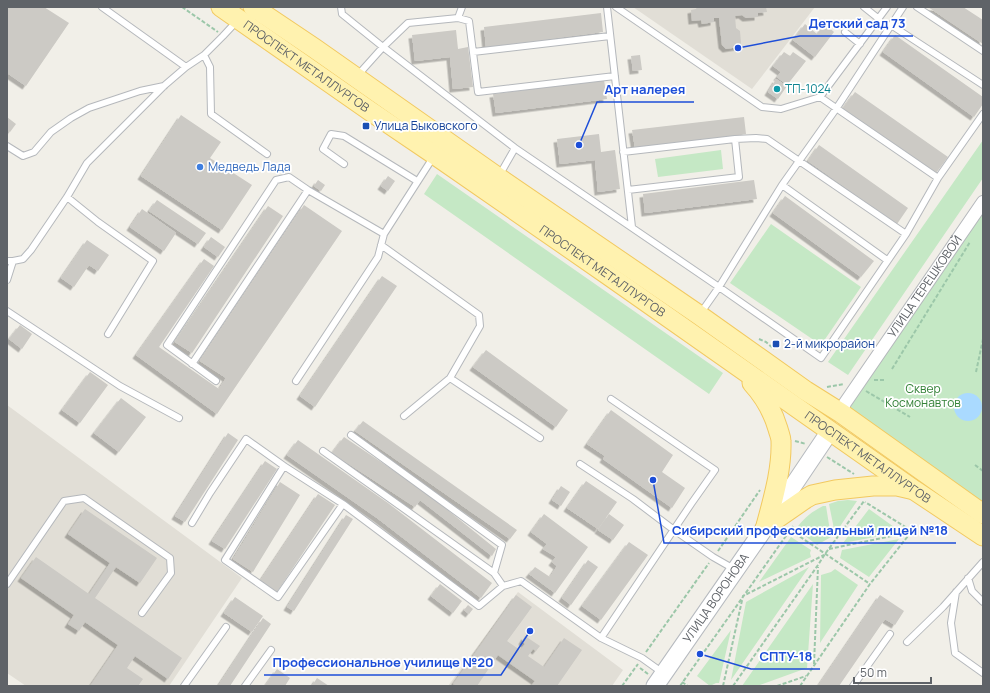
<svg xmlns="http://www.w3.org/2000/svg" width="990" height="693" font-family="Manrope,sans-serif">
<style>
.education{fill:#e1ded6}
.green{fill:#c5e8c5}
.water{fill:#aadaff}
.building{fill:#cccac5;filter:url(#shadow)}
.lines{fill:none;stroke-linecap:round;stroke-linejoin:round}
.service-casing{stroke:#b5b8bc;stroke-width:8}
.minor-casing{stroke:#b5b8bc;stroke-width:14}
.secondary-casing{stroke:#b6babf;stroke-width:19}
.primary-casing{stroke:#f2c960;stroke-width:21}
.path{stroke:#9cc7a9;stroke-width:2;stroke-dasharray:4 2;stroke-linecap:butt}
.service{stroke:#fff;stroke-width:6}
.minor{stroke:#fff;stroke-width:12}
.secondary{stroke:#fff;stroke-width:17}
.primary{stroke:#fff2af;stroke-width:19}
.culture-dot{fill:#0f9aa8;stroke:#fff;stroke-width:1.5}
.transit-dot{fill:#1a4fb4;stroke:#fff;stroke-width:1.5}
.shop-dot{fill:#3f7fe0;stroke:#fff;stroke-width:1.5}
.labels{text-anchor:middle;stroke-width:3.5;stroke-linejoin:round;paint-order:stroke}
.street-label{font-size:12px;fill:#5f6368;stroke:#fff}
.culture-label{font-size:12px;fill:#0d838f;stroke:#fff;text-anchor:start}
.transit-label{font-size:12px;fill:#164399;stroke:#fff;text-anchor:start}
.shop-label{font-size:12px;fill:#366cbe;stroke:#fff;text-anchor:start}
.park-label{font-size:12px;fill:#348238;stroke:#fff}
.leader{fill:none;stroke:#1d4ed8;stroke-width:1.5}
.callout-dot{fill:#1d4ed8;stroke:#fff;stroke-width:1.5}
.callout-label{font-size:13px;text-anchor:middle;font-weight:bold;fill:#1d4ed8;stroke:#fff;stroke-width:3.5;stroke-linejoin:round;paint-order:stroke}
</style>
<defs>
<filter id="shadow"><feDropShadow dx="-3.5" dy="3.5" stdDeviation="0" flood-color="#0004"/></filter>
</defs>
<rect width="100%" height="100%" fill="#f1efe8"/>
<path class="education" d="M633,7H815L752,89Z
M7,405L242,578L169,686H26L7,673Z
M518,592L623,670L612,686H448Z"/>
<path class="green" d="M983,140V178L848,375L828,362Z
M721,150L723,169L658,177L655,159Z
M437,174L723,373L709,394L424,194Z
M983,202V514L841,413Z
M771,224L861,287L821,345L730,283Z
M848,500L857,501L835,534L829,504L838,501Z
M823,506H826L831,537L817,545L796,529C803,519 811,512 823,506Z
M869,509L901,532L843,543Z
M791,537L811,550L810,553L811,557L759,582Z
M899,539L869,577L840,558L842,550Z
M809,567L731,680L746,602Z
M835,569L858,585L820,643L821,575L831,572Z
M813,584L807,668L757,686H742Z
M731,630L719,683H716L710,686L697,676Z"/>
<path class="water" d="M954 407a14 14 0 1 1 28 0a14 14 0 1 1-28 0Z"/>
<path class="building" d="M7,7H44L69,23L26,86L7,73Z
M697,7H766L767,12L758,13V17L746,18L742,15L735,16L736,28L740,31L741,43L738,47L726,49L722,45L719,18H714V22L702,24L701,20L692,21L691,10L696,9Z
M928,7H963L983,20V44Z
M601,13L603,32L486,47L484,27Z
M805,24L817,34L825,24L834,32L815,57L793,40Z
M456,30L458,49L468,47L473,87L453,89L450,57L415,61L412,35Z
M895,35L983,97V104L974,117L883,52Z
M784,52L790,56L793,52L806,61L787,85L777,77L781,72L773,66Z
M640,55L642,70L633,71L631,56Z
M776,79L787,86L778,99L768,92Z
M604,80L607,99L496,113L493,94Z
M855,92L948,157L936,173L843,108Z
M181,115L221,142L210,158L252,185L222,230L141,176Z
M7,117L16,124L10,132L7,130Z
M744,117L746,134L635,148L632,130Z
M599,134L601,152L615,150L620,189L598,192L595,160L560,164L557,139Z
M819,145L908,208L897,224L808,161Z
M388,176L395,181L388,191L381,186Z
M318,180L325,185L321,191L314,186Z
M754,180L757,199L645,213L643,194Z
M785,196L874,261L861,277L773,213Z
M157,200L206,233L198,244L149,211Z
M304,205L342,231L217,414L136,355L204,259L214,266L159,347L219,389L226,378L200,361Z
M268,206L283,216L192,353L175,342Z
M142,209L176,233L164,251L130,227Z
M211,237L225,247L218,257L204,247Z
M87,240L109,255L98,271L89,265L74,287L61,278Z
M382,276L397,286L315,407L300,396Z
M20,325L32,334L22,349L9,339Z
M486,350L568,410L556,427L473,367Z
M90,372L108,385L80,423L62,410Z
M121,398L146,417L119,452L94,433Z
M611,410L673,455L662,472L685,488L672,508L603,459L605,456L587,444Z
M363,421L517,530L510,539L355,431Z
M228,433L238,440L185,522L175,516Z
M344,437L424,491L496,549L492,556L420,500L415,507L332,453Z
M298,440L388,503L492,583L481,598L377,518L287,455Z
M265,461L277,469L225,549L212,541Z
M586,481L617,502L598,529L567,508Z
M280,482L300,495L253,572L233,559Z
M561,486L570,492L561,506L552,500Z
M318,494L335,505L277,592L260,581Z
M85,509L157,558L140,583L116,567L95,598L182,658L168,679L135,656L127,668L143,679L138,686H90L118,645L85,622L79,631L68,624L74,615L21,578L36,557L89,594L110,563L68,534Z
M544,514L588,547L555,593L529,574L535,567L550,577L557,566L552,562L556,557L543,549L547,544L531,532Z
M609,514L624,525L613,540L598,530Z
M346,515L353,519L294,611L287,607Z
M629,542L648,555L601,620L582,606Z
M588,560L598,567L571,605L562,598Z
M440,584L462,601L453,613L431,596Z
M516,595L532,607L507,641L520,650L525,644L522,641L525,636L540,646L536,651L533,649L528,656L544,667L564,638L582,650L557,686H531L535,681L498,655L477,686H457L453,684Z
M880,595L904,611L895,625L885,619L839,686H818Z
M235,597L263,616L252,632L224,613Z
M468,605L473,609L469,614L464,610Z
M263,618L271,624L230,686H218Z
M277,669L290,678L285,686H265Z
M317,678L329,686H312Z"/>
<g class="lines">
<defs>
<path id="service" d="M102,7L186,67
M341,7L342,14L383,47L357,76
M462,7L458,18L469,21L478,92L615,76
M607,7L632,227
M616,7L762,107L781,109L820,97
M864,7L879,19
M887,7L820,97L938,178
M917,7L983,51
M458,18L408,23L383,47L515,148L719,287L821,358L906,234L938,178L983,114
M891,25L983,85
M845,32L860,44
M473,52L610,36
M204,55L210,67L211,114L267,154
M735,139L756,138L767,139L906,234
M7,146L23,156L34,152L51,132L71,118L89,108L140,91L164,86
M623,152L735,139L739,177L628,190
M344,164L323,149L331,134L344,136L417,181
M499,176L515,148
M782,185L887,260
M67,197L98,222L153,261L108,334
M381,245L479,315L480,326L450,378L540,438
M7,261H13L23,259L31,250L67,197L87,163L165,85L186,67L204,55L223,36L237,21
M7,280L13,261
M7,311L120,386L179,418
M700,314L719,287L782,185L836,109L903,7
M192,364L308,190
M216,381L167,345L276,180L289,177L308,190L384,234
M296,381L378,257L384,234L434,156
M404,416L450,378
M351,435L502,545L494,573
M323,451L494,573L503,586
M580,464L633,499L674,530L713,557L734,569
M284,466L225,560L278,597L343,504
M192,523L210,493L246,439L284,466L343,504L479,606L503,586L521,581L601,638L642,658L663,673
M968,578L972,591L983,602
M7,584L64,501L84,498L170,558L171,573L142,613
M956,592L951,623L955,653L983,673
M601,638L691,504L715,470L611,399
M907,642L943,607L983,562
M184,686L226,627
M245,686L271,650
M853,686L890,634"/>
<g id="minor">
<path id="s1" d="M841,413L845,403L983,202"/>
</g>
<g id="secondary">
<path id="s2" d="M655,686L766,526L830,431"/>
</g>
<g id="primary">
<path id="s3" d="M221,7L370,111L435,155L608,275L914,490L983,536"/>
<path d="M253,7L314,48L499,178L699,315L806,391L841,413L983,514"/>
<path d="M752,383C764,396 773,412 778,429C779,433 781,437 781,441C782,470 773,499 766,526"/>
<path d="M766,526L805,499L812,495L835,490L873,486H897L910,489"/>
</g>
</defs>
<use href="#service" class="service-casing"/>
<use href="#minor" class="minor-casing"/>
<use href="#secondary" class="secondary-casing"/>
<use href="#primary" class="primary-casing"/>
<path class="path" d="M182,7L218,32
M759,339L766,342L774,349
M892,369L970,242
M976,372L983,339
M874,380H884
M827,387L844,384
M866,391L910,417
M795,441L806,444
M827,457L854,474
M975,465L983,471
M790,530L870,584
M829,549L911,532
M718,551L760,490
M646,652L709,563
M814,664L818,567
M640,668L648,674
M682,682L688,686
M622,686L638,664
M680,686L793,526
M723,686L743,596L824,555
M733,686L818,565L825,554L864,501
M777,686L806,676
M800,686L870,584L912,531L865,502"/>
<use href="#service" class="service"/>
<use href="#minor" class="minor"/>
<use href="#secondary" class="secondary"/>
<use href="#primary" class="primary"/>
</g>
<circle class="culture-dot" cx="777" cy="89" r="4"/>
<g class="transit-dot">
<rect x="362" y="122" width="8" height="8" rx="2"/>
<rect x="772" y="340" width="8" height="8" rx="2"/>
</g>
<circle class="shop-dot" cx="200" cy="167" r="4"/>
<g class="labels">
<g class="street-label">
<text dy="4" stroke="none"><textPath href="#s3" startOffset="104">ПРОСПЕКТ МЕТАЛЛУРГОВ</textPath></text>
<text dy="4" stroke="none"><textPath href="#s3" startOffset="464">ПРОСПЕКТ МЕТАЛЛУРГОВ</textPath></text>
<text dy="4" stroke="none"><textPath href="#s1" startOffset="152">УЛИЦА ТЕРЕШКОВОЙ</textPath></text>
<text dy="4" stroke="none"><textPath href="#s3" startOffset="788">ПРОСПЕКТ МЕТАЛЛУРГОВ</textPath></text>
<text dy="4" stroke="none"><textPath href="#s2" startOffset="107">УЛИЦА ВОРОНОВА</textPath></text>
</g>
<g class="culture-label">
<text x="785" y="93">ТП-1024</text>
</g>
<g class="transit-label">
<text x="374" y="130">Улица Быковского</text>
<text x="784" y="348">2-й микрорайон</text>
</g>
<g class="shop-label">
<text x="208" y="171">Медведь Лада</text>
</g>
<g class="park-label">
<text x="923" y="393">Сквер<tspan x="923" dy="14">Космонавтов</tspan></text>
</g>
</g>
<path class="leader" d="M738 48L800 36H913M579 145L597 102H694M653 480L664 543H956M700 654L751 669H820M530 631L501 675H264"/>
<g class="callout-dot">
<circle cx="738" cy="48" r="4"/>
<circle cx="579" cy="145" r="4"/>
<circle cx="653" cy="480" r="4"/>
<circle cx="700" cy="654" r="4"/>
<circle cx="530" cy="631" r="4"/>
</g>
<g class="callout-label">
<text x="857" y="28">Детский сад 73</text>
<text x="645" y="94">Арт налерея</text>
<text x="810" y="535">Сибирский профессиональный лицей №18</text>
<text x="786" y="661">СПТУ-18</text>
<text x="383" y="667">Профессиональное училище №20</text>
</g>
<rect width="990" height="693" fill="none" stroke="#5f6368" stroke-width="16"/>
<path d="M854 677v6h77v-6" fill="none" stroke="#5f6368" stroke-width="2"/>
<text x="860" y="677" font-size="12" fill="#5f6368" stroke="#ffffff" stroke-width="3" paint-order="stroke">50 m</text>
</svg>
